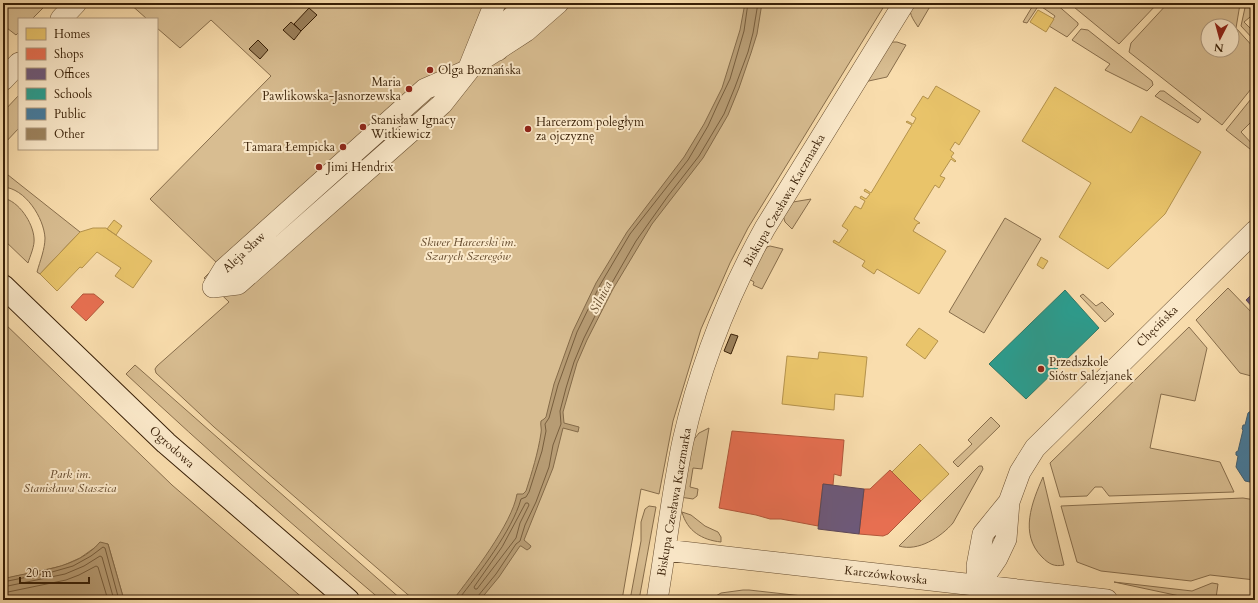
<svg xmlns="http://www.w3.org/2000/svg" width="1258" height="603" font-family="Cardo,serif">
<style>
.green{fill:#d8bd91;stroke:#886e4c;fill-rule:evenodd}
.water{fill:#b79c74;stroke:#846a48}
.homes{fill:#e9c46a;stroke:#b4924c}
.shops{fill:#e76f51;stroke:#b2573a}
.offices{fill:#6d597a;stroke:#5d4857}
.schools{fill:#2a9d8f;stroke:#2e7766}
.public{fill:#457b9d;stroke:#415f70}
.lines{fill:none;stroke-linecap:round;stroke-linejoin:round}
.shore{stroke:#785e3d;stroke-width:1}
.building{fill:#9c825d;stroke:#381f06}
.street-casing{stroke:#684e30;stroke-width:22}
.secondary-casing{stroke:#381f06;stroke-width:24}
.street{stroke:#fbe9ca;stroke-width:21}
.secondary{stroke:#fbe9ca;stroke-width:22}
.poi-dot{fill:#8f2418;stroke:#fbe9ca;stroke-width:1.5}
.labels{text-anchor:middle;stroke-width:4;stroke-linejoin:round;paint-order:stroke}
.poi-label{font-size:12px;fill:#381f06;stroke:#fbe9ca;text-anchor:start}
.street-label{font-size:12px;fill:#381f06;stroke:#fbe9ca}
.park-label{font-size:12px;font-style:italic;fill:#604629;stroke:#fbe9ca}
.water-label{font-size:13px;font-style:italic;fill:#644b2c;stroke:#fbe9ca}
</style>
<rect width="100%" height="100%" fill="#f9ddad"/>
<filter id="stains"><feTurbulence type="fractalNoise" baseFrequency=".005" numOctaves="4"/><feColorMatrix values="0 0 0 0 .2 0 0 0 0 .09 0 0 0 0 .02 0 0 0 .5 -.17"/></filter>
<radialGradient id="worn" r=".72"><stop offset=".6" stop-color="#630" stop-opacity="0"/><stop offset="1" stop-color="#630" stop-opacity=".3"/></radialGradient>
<path class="green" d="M3,3H48L32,19H19V32L16,35L3,25Z
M129,3H886L748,228L730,263L701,329L673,421L659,494L641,489L622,600H414L214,427L156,373L155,369L157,366L229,302L204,278L218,264L150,199L271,76L211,20L180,48L157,28V19H147Z
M912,3H932L918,27C913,19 907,12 912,3Z
M1026,3H1055L1078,23V25L1067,37L1049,26L1055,16L1039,5L1027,23L1023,22L1032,7Z
M1069,3H1158L1119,44Z
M1168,3H1233L1240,4L1236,28L1255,49V84L1222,125L1129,52L1131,43ZM1208,26H1232V50H1208Z
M1246,3H1255V13L1244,22L1255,33V41L1241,26Z
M1081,29L1088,30L1152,81L1153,85L1147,91L1105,70L1110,64L1072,40Z
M891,42H897L906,45L887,77L864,82Z
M1160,91H1164L1201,119L1198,123L1155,96Z
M1255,94V118L1241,132L1255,147V153L1226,130Z
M19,95V128L3,145V112Z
M3,171L80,232L40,274L37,272C40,261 45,249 45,238C44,218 25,188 3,187Z
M3,198C19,201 33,223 34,238C35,246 30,256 28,263L3,239Z
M811,199L792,229L785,222L783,215L793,202Z
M1005,218L1041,239L984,333L949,312Z
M770,246L783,249L762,289L753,285L754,282L747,278L767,247Z
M1228,288L1255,316V377L1240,373L1196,320Z
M1083,294L1096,306L1102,302L1114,314L1105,322L1080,296Z
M3,322L172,485L305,600H124L108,544L97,546L80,558L62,566L3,579Z
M1189,327L1207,348L1195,401L1161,394L1150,448L1220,462L1234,492L1109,496L1102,487H1095L1087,496L1060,497L1050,463Z
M135,365L402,600H381C294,526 209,452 126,374Z
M991,417L1000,426L958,467L953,462L972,444L968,440Z
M709,428L702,469L693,468L690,487L698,489L697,496L693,499L680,497L692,442L699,433Z
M979,466H982L983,469L953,523C941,537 918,552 899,546Z
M1043,477L1064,565C1054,567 1049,564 1042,557C1019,534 1032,502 1043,477Z
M1243,498L1255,500V580L1210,575L1191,581L1101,571L1077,562L1061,506Z
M649,506L656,507L639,600H630L641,541V522L645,509Z
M682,512L691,515L705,526L718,532L721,537V542C702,540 687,531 682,512Z
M1114,582L1192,591L1212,583L1218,584L1216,598L1214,600L1189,598Z
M743,590H749L838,600H709L721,593Z"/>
<path class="water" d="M745,3H762L757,34L751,53L739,88L728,115L703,158L652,224L613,289L587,340L577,363L563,412L564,423L579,427L578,432L563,428L553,468L524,540L531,546L530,548L527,550L521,546H520L499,577L480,600H453C472,575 512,524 517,494H523L526,491C532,472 538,453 541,433C542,429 540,425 541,421L544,419L546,417L554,384L573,331L596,283L627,232L684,157L704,124L722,88L740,30Z
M100,542L108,544L124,600H3V579C35,570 77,570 100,542Z"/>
<path class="homes" d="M1038,10L1054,19L1046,32L1030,22Z
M936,86L980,111L959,145L955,142L950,150L954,153L951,157L956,161L955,162L951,159L940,176L945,178L939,188L935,185L914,219L920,223L917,224L913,231L946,251L919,294L877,269L874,274L862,266L865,261L833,242L834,240L839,243L848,230L842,226L855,206L861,209L865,201L860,198L861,196L866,199L870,194L864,191L865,189L871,193L912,125L906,122L907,121L913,124L916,118L911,115L923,96L928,99Z
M1055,87L1131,133L1141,116L1201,152L1165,214L1108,269L1059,237L1091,183L1022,141Z
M114,220L122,226L116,235L107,229Z
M93,228H106L152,261L133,288L115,276L121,268L97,252L82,268L80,267L57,291L40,274L80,232Z
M1041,257L1048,261L1043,269L1037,265Z
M919,328L938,341L925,359L906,345Z
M819,352L867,357L863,397L835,394L834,410L782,404L787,356L818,359Z
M920,444L949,474L921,501L892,472Z"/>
<path class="shops" d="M83,294H94L104,302L86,321L71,307Z
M732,431L844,440L841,476L834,474L833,485L823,484L818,526L781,519H770L756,515L719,508Z
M890,470L921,501L888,534L883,536L859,534L864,489H870Z"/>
<path class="offices" d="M1255,291V310L1246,300Z
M823,484L864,489L859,534L818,529Z"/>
<path class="schools" d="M1065,290L1099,328L1026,399L989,364Z"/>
<path class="public" d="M1255,408V483L1245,481L1236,467L1238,456L1236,455V452L1238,451L1243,430L1242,429L1243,425H1245L1248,413Z"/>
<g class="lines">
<path class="shore" d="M526,503H528L529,505L520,523L516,538L477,589H475L474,587L502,547Z
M3,582L52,572L73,566L91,556L103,547L105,548L119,600
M3,587L65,574L84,566L100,556L102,557L114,600
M3,593L66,580L79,575L96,566L98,567L108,600
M458,600C479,573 512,531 521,499L526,497L529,492L542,451L546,431L545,424L549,418L558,385L577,332L600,285L630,234L688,160L708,126L717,106L730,79L744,31L748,3
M478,600V596L496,574L516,544L520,541L525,525L536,502L549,467L553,445L561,424L560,411L566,388L574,362L584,338L609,288L636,241L668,196L699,156L724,114L735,87L748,52L753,33L758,3"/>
</g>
<path class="building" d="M309,8L317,15L301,31L294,24Z
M291,22L301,31L294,40L283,30Z
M258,40L268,50L260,59L249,49Z
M731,334L738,336L731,354L724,351Z"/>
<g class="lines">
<defs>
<path id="street" d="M61,19L76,3
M498,50L511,18L528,3
M468,70L495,3
M3,80L19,63
M213,287L238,284L442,104L472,66L526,31L558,3
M213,287L224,269L425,89L466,71
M665,550L1107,600
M978,586L977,566L983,534L1009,502
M657,600C666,547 672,493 683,441C700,366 728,295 765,228L904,3
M973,600L978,586L997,558L1006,539L1009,502L1020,472L1035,448L1255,231"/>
<path id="secondary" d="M3,286L166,443L348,600"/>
</defs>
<use href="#street" class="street-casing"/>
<use href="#secondary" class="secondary-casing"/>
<use href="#street" class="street"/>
<use href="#secondary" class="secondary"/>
</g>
<g class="poi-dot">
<circle cx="430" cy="70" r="4"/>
<circle cx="409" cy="89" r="4"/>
<circle cx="363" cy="127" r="4"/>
<circle cx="528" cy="129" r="4"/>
<circle cx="343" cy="147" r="4"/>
<circle cx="319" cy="167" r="4"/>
<circle cx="1041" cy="369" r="4"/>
</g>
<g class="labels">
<g class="poi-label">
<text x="438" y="74">Olga Boznańska</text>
<text x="401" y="86" text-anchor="end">Maria<tspan x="401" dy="14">Pawlikowska-Jasnorzewska</tspan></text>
<text x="371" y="124">Stanisław Ignacy<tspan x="371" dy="14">Witkiewicz</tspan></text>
<text x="536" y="126">Harcerzom poległym<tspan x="536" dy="14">za ojczyznę</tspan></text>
<text x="335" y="151" text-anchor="end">Tamara Łempicka</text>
<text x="327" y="171">Jimi Hendrix</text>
<text x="1049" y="366">Przedszkole<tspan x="1049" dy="14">Sióstr Salezjanek</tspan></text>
</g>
<g class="street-label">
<text transform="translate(784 200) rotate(-60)" y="4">Biskupa Czesława Kaczmarka</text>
<text transform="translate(244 252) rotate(-43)" y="4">Aleja Sław</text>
<text transform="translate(1157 326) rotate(-45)" y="4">Chęcińska</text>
<text transform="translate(172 447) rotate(42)" y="4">Ogrodowa</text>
<text transform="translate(674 502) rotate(-80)" y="4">Biskupa Czesława Kaczmarka</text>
<text transform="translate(886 575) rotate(7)" y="4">Karczówkowska</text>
</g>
<g class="park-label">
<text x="468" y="246">Skwer Harcerski im.<tspan x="468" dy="14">Szarych Szeregów</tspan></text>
<text x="70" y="478">Park im.<tspan x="70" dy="14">Stanisława Staszica</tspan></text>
</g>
<g class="water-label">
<text transform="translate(600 297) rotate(-63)" y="5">Silnica</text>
</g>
</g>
<rect width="1258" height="603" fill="none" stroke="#f9ddad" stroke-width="16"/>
<rect x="4" y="4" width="1250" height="595" fill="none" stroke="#381f06" stroke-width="2"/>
<rect x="8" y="8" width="1242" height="587" fill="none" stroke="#381f06"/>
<rect x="18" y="18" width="140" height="132" fill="#fbe9ca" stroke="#ad987c"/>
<rect x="26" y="28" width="20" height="12" fill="#e9c46a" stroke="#ad987c"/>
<text x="54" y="38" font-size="12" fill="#381f06">Homes</text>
<rect x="26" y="48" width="20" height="12" fill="#e76f51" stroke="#ad987c"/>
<text x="54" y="58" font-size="12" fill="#381f06">Shops</text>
<rect x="26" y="68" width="20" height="12" fill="#6d597a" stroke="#ad987c"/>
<text x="54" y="78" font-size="12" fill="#381f06">Offices</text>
<rect x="26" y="88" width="20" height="12" fill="#2a9d8f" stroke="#ad987c"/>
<text x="54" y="98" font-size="12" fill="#381f06">Schools</text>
<rect x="26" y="108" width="20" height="12" fill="#457b9d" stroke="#ad987c"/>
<text x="54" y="118" font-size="12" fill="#381f06">Public</text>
<rect x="26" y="128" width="20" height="12" fill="#9c825d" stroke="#ad987c"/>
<text x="54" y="138" font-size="12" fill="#381f06">Other</text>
<g transform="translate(1220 38) rotate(186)"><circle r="19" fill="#fbe9ca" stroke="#ad987c"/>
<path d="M0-3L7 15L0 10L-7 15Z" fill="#8f2418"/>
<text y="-6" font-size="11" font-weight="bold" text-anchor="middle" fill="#381f06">N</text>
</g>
<path d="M20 577v6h69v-6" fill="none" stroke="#381f06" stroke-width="2"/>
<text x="26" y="577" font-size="12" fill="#381f06" stroke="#fbe9ca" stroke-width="3" paint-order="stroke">20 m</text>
<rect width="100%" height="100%" filter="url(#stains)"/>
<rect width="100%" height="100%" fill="url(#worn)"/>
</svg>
